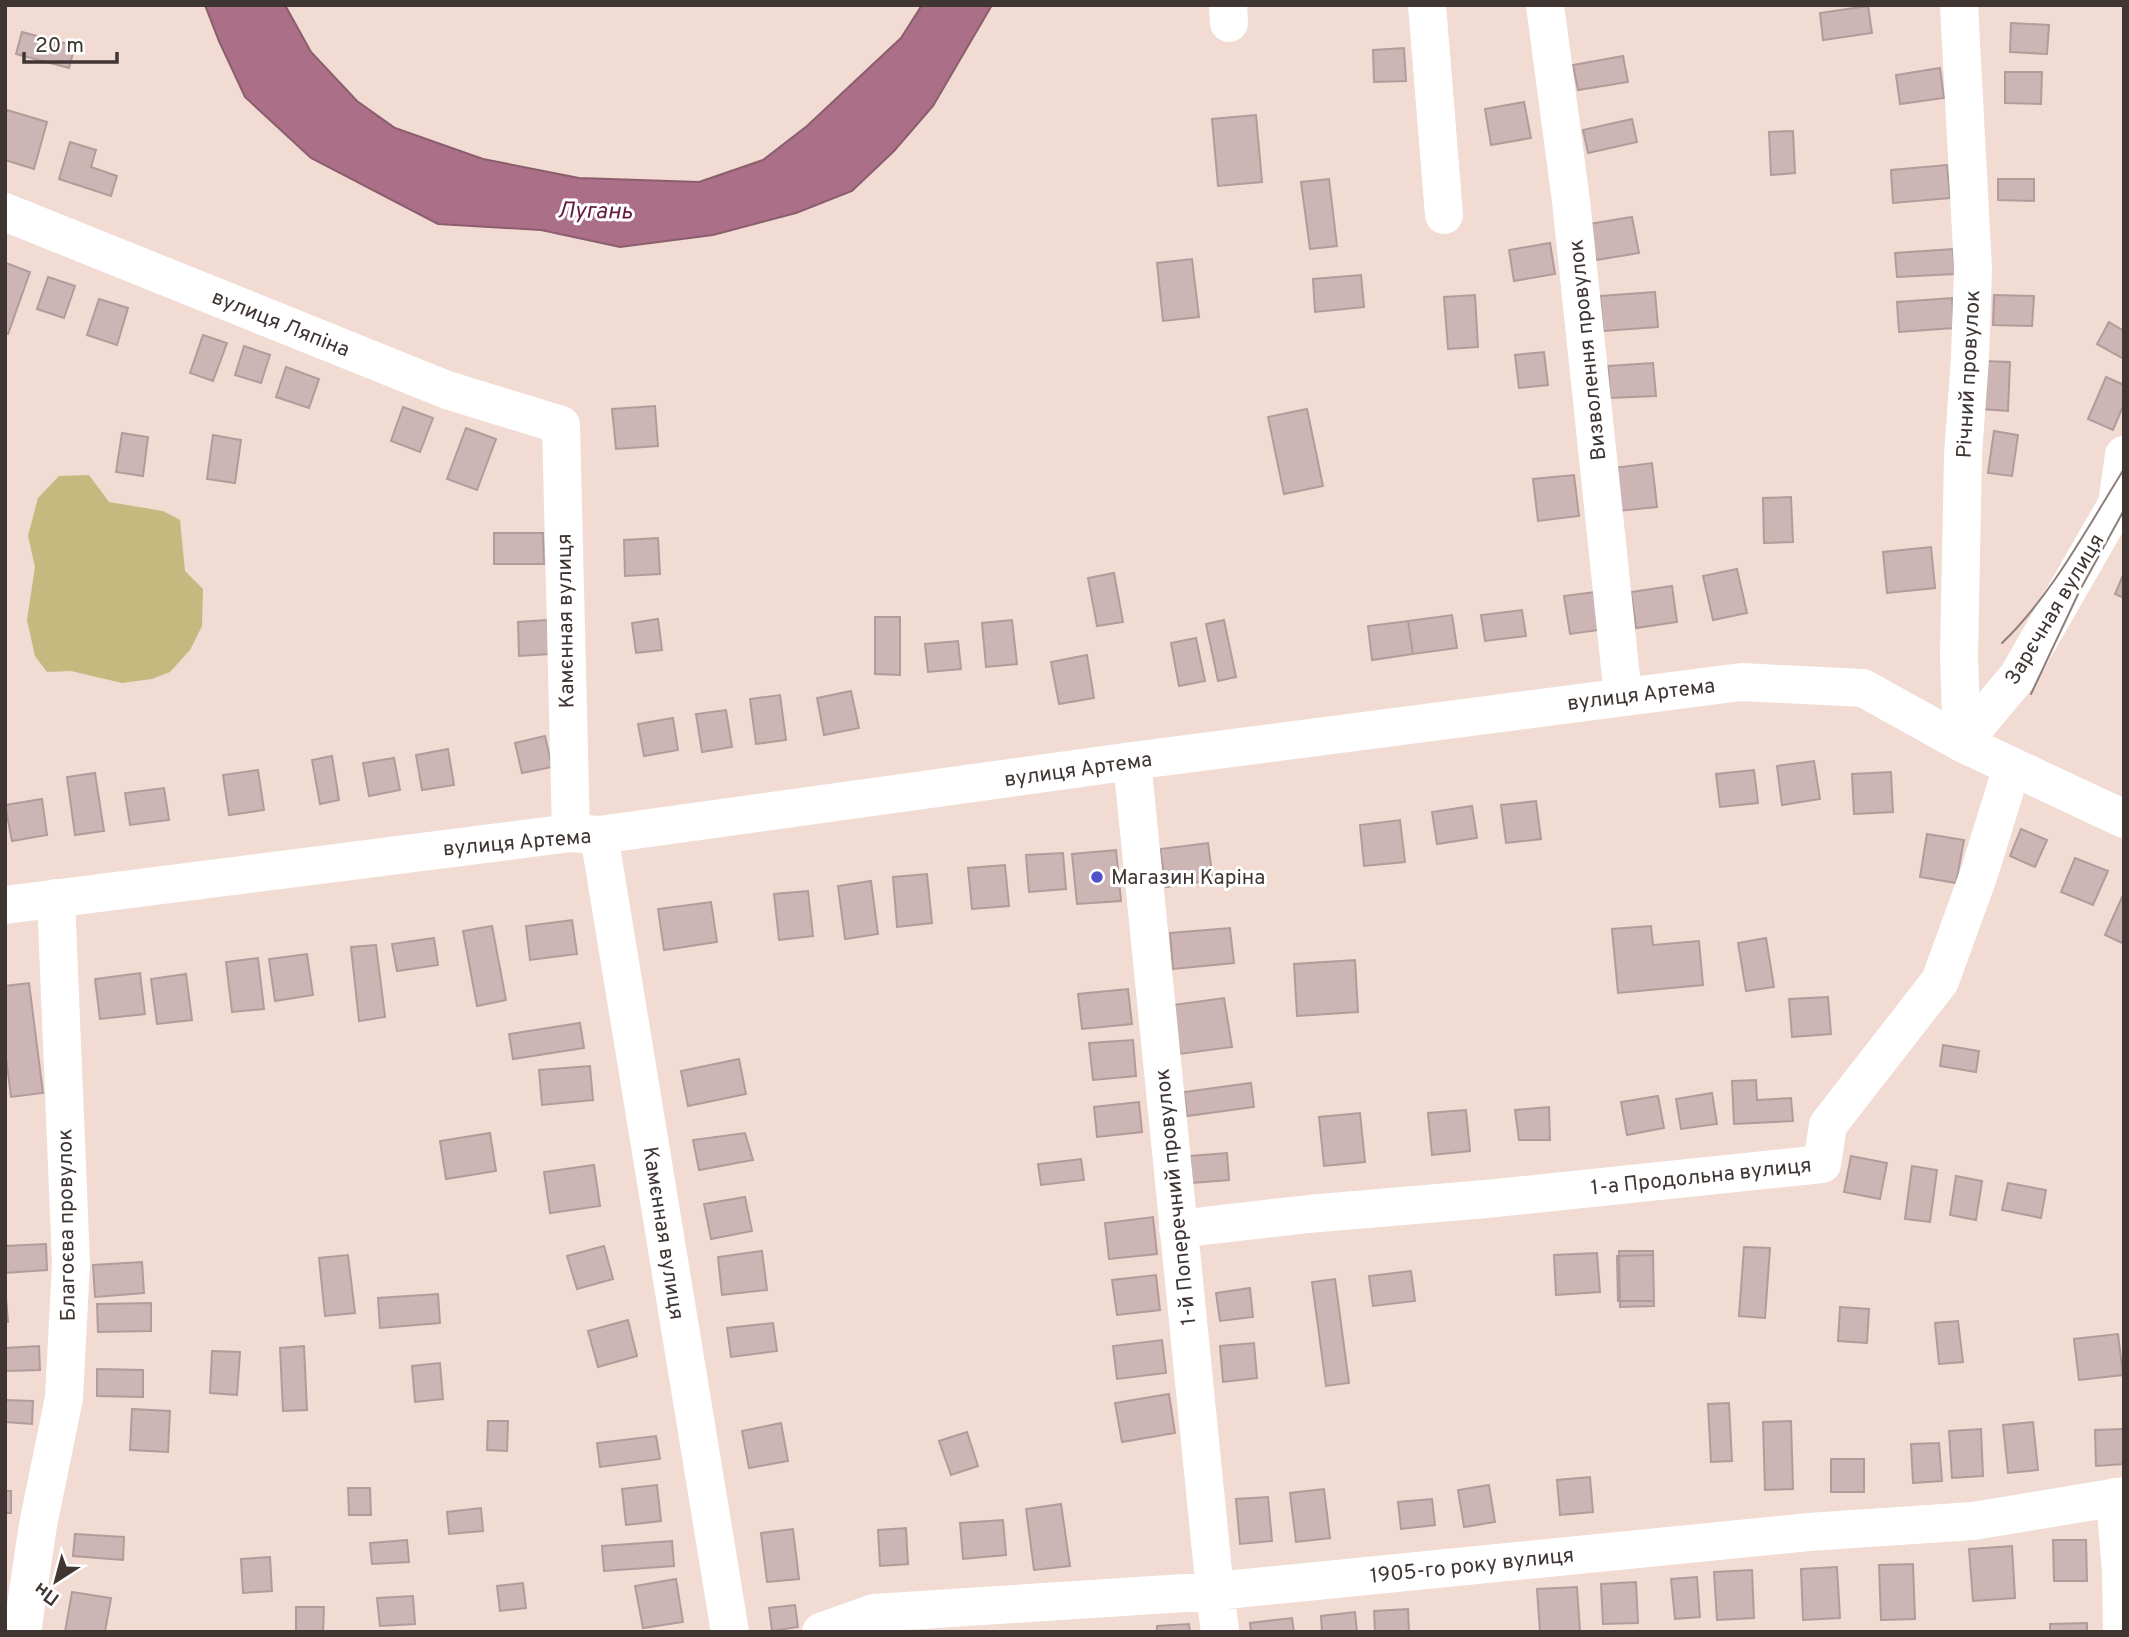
<svg xmlns="http://www.w3.org/2000/svg" width="2129" height="1637" font-family="Overpass,sans-serif">
<style>
.green{fill:#c7b880}
.water{fill:#ac6f88;stroke:#8b5e6e;stroke-width:2}
.building{fill:#ccb5b4;stroke:#b29c9b;stroke-width:2}
.lines{fill:none;stroke-linecap:round;stroke-linejoin:round}
.minor{stroke:#fff;stroke-width:38}
.tram{stroke:#8e7f79;stroke-width:2}
.poi-dot{fill:#5251c8;stroke:#fff;stroke-width:2.5}
.labels{text-anchor:middle;stroke-width:6;stroke-linejoin:round;paint-order:stroke}
.street-label{font-size:21px;fill:#3f3633;stroke:#fff}
.poi-label{font-size:21px;fill:#3f3633;stroke:#fff;text-anchor:start}
.water-label{font-size:23px;font-style:italic;fill:#641a3f;stroke:#fff}
</style>
<rect width="100%" height="100%" fill="#f1dbd2"/>
<path class="green" d="M89,475L109,502L163,511L180,520L185,571L203,589L202,626L190,650L170,672L152,679L122,683L71,671L47,672L35,656L27,620L35,567L28,536L38,498L59,476Z"/>
<path class="water" d="M205,5H285L311,52L357,101L395,128L483,159L579,178L699,182L763,160L807,126L901,38L922,5H992L933,106L894,151L852,191L796,213L713,235L620,247L541,230L438,224L311,158L245,97L219,41Z"/>
<path class="building" d="M1868,6L1872,33L1823,40L1820,13Z
M2011,23L2049,25L2047,54L2010,52Z
M22,32L75,46L69,68L16,54Z
M1404,48L1406,81L1374,82L1373,50Z
M1623,56L1628,82L1578,90L1573,65Z
M1940,68L1944,98L1900,104L1896,75Z
M2005,72H2042L2041,104L2005,103Z
M1524,102L1531,138L1491,145L1485,109Z
M7,110L47,122L34,169L5,160V118Z
M1256,115L1262,182L1218,186L1212,119Z
M1632,119L1637,142L1588,153L1583,130Z
M1793,131L1795,173L1771,175L1769,132Z
M70,142L96,150L91,167L117,176L111,196L59,179Z
M1947,165L1950,198L1893,203L1891,170Z
M1329,179L1337,246L1310,249L1301,182Z
M1998,179H2034V201L1998,200Z
M1632,217L1639,253L1596,260L1589,224Z
M1550,243L1555,274L1514,281L1509,250Z
M1953,249L1955,274L1897,277L1895,253Z
M1192,259L1199,317L1163,321L1157,263Z
M6,263L30,272L8,334L5,333Z
M1361,275L1364,307L1315,312L1313,279Z
M48,277L75,286L64,318L37,309Z
M1655,292L1658,327L1603,331L1600,296Z
M1475,295L1478,347L1448,349L1444,297Z
M1994,295L2034,296L2032,326L1993,325Z
M1952,298L1954,328L1899,332L1897,302Z
M99,299L128,308L117,345L87,335Z
M2109,322L2124,331V359L2097,344Z
M203,335L227,343L213,381L190,373Z
M244,346L270,355L261,383L235,375Z
M1544,352L1548,385L1519,388L1515,355Z
M1983,361L2010,362L2008,411L1980,409Z
M1653,363L1656,396L1610,398L1608,366Z
M286,367L319,379L309,408L276,397Z
M2106,377L2124,385V404L2113,430L2088,419Z
M655,406L658,446L616,449L612,409Z
M403,407L433,418L420,452L391,441Z
M1307,409L1323,486L1284,494L1268,417Z
M466,428L496,439L477,490L447,479Z
M1994,431L2018,435L2012,476L1988,473Z
M122,433L148,437L143,476L116,472Z
M213,435L241,440L235,483L207,479Z
M1652,463L1657,507L1618,511L1613,468Z
M1574,475L1579,516L1538,521L1533,479Z
M1791,497L1793,542L1764,543L1763,498Z
M494,533H543L544,564H494Z
M658,538L660,574L625,576L624,540Z
M1931,547L1935,588L1887,593L1883,552Z
M1737,569L1747,613L1713,620L1703,576Z
M1114,573L1123,622L1097,626L1088,578Z
M2124,573V598L2115,594Z
M1672,586L1677,622L1636,628L1631,592Z
M1594,592L1599,630L1570,634L1564,596Z
M1522,610L1526,636L1485,641L1481,615Z
M1452,615L1457,648L1413,654L1408,621Z
M875,617H900V675L875,674Z
M658,619L662,650L636,653L632,623Z
M547,620L550,654L519,656L518,622Z
M1012,620L1017,664L986,667L982,623Z
M1224,620L1236,677L1218,681L1206,624Z
M1408,621L1413,654L1372,660L1368,626Z
M1196,638L1205,681L1179,686L1171,643Z
M958,641L961,669L928,672L925,644Z
M1087,655L1094,698L1059,704L1051,662Z
M851,691L859,728L824,735L817,698Z
M780,695L786,740L756,744L750,699Z
M726,710L732,747L702,752L696,714Z
M673,718L678,750L644,756L638,724Z
M545,736L552,767L522,773L515,743Z
M448,749L454,785L422,790L416,755Z
M332,756L339,800L320,804L312,760Z
M394,758L400,790L369,796L363,763Z
M1814,761L1820,799L1782,805L1777,766Z
M258,770L264,810L229,815L223,775Z
M1754,770L1758,803L1720,807L1716,774Z
M1891,772L1893,812L1854,814L1852,774Z
M95,773L104,831L75,835L67,777Z
M164,788L169,820L130,825L125,793Z
M42,799L47,835L12,841L5,805Z
M1536,801L1541,839L1506,843L1501,805Z
M1472,806L1477,838L1437,844L1432,812Z
M1400,820L1405,862L1364,866L1360,825Z
M2021,829L2047,840L2035,867L2010,856Z
M1927,834L1964,840L1956,883L1920,877Z
M1208,843L1213,880L1166,887L1160,849Z
M1116,850L1121,901L1077,904L1072,854Z
M1063,853L1066,889L1029,892L1026,855Z
M2075,858L2108,871L2093,905L2061,892Z
M1005,865L1009,906L972,909L968,868Z
M927,874L932,923L897,927L893,877Z
M871,881L878,934L845,939L838,886Z
M808,891L813,936L779,940L774,894Z
M2124,893V944L2105,935Z
M711,902L717,942L664,950L658,909Z
M572,920L577,954L530,960L526,926Z
M492,926L506,1000L477,1006L463,931Z
M1651,926L1653,945L1699,941L1703,985L1618,993L1612,929Z
M1230,928L1234,963L1173,969L1170,933Z
M434,938L438,965L397,971L392,944Z
M1766,938L1774,987L1746,991L1738,943Z
M376,945L385,1017L359,1021L351,947Z
M307,954L313,995L275,1001L269,959Z
M258,958L264,1009L232,1012L226,962Z
M1355,960L1358,1012L1297,1016L1294,964Z
M140,973L145,1014L100,1019L95,979Z
M186,974L192,1020L157,1024L151,979Z
M29,983L43,1093L11,1097L5,1049V986Z
M1128,989L1132,1024L1082,1029L1078,994Z
M1828,997L1831,1034L1792,1037L1789,999Z
M1224,998L1232,1047L1180,1054L1173,1005Z
M580,1023L584,1048L513,1059L509,1034Z
M1133,1040L1136,1076L1093,1080L1089,1043Z
M1943,1045L1979,1051L1976,1072L1940,1066Z
M739,1059L746,1094L688,1106L681,1071Z
M590,1066L593,1100L542,1105L539,1070Z
M1756,1080L1757,1100L1791,1098L1793,1121L1734,1124L1732,1081Z
M1251,1083L1254,1107L1187,1116L1184,1092Z
M1712,1093L1717,1124L1681,1129L1676,1099Z
M1658,1096L1664,1128L1627,1135L1621,1102Z
M1139,1102L1142,1132L1097,1137L1094,1107Z
M1549,1107L1550,1140H1519L1515,1110Z
M1466,1110L1470,1151L1432,1155L1428,1113Z
M1360,1113L1365,1162L1324,1166L1319,1117Z
M490,1133L496,1171L446,1179L440,1141Z
M745,1133L753,1160L699,1170L693,1140Z
M1227,1153L1229,1180L1192,1183L1190,1156Z
M1851,1156L1887,1163L1880,1199L1844,1192Z
M1081,1159L1084,1180L1041,1185L1038,1164Z
M594,1165L600,1206L550,1213L544,1172Z
M1912,1166L1937,1170L1930,1222L1905,1219Z
M1956,1176L1982,1181L1976,1220L1950,1215Z
M2008,1183L2046,1190L2041,1218L2002,1210Z
M745,1197L752,1231L711,1239L704,1204Z
M1153,1217L1157,1254L1109,1259L1105,1223Z
M46,1244L47,1270L5,1273V1246Z
M604,1246L613,1279L577,1289L567,1256Z
M1744,1247L1770,1248L1765,1318L1739,1316Z
M762,1251L767,1290L722,1295L718,1257Z
M1619,1251H1653L1654,1306L1620,1307Z
M1597,1253L1600,1292L1556,1295L1554,1255Z
M348,1255L355,1313L325,1316L319,1258Z
M1653,1255L1654,1301H1618L1617,1256Z
M142,1262L144,1293L95,1297L93,1265Z
M1411,1271L1415,1301L1373,1306L1369,1276Z
M1156,1275L1160,1310L1117,1315L1112,1280Z
M1335,1279L1349,1383L1326,1386L1312,1282Z
M5,1286L8,1322H5Z
M1250,1288L1253,1317L1220,1321L1216,1293Z
M438,1294L440,1323L380,1328L378,1298Z
M151,1303V1331L98,1332L97,1304Z
M1840,1307L1869,1309L1867,1343L1838,1341Z
M628,1320L637,1356L598,1367L588,1331Z
M1958,1321L1963,1362L1939,1364L1935,1323Z
M773,1323L777,1351L731,1357L727,1328Z
M2118,1334L2123,1375L2079,1380L2074,1339Z
M1162,1340L1166,1373L1117,1379L1113,1346Z
M1254,1343L1257,1378L1223,1382L1220,1346Z
M39,1346L40,1370L5,1371V1348Z
M304,1346L307,1410L283,1411L280,1348Z
M212,1351L240,1352L237,1395L210,1393Z
M440,1363L443,1399L415,1402L412,1366Z
M97,1369L143,1370V1397L97,1396Z
M1169,1394L1175,1433L1122,1442L1115,1403Z
M5,1400L33,1401L32,1424L5,1422Z
M1729,1403L1732,1461L1711,1462L1708,1404Z
M132,1409L170,1411L168,1452L130,1450Z
M488,1421H508L507,1451L487,1450Z
M1791,1421L1793,1489L1765,1490L1763,1422Z
M2033,1422L2038,1470L2008,1473L2003,1425Z
M781,1423L788,1461L749,1468L742,1431Z
M1981,1429L1983,1476L1952,1478L1949,1431Z
M2124,1429V1464L2096,1466L2095,1430Z
M967,1432L978,1466L951,1475L939,1441Z
M656,1436L660,1459L600,1467L597,1443Z
M1939,1443L1942,1481L1913,1483L1911,1444Z
M1831,1459H1864V1492H1831Z
M1590,1477L1593,1512L1560,1515L1557,1480Z
M657,1485L661,1521L626,1525L622,1489Z
M1489,1485L1495,1522L1464,1527L1458,1490Z
M348,1488H370L371,1515H349Z
M1324,1489L1330,1538L1296,1542L1290,1493Z
M5,1491H11V1513H5Z
M1268,1497L1272,1541L1240,1544L1236,1499Z
M1432,1499L1435,1525L1401,1529L1398,1502Z
M1061,1504L1070,1566L1034,1570L1026,1509Z
M481,1508L483,1531L449,1534L447,1512Z
M1003,1520L1006,1555L963,1559L960,1523Z
M906,1528L908,1564L880,1566L878,1530Z
M793,1529L799,1579L767,1582L761,1533Z
M75,1534L124,1537L123,1560L73,1556Z
M407,1540L409,1562L372,1564L370,1543Z
M2053,1540H2086L2087,1581H2054Z
M672,1541L674,1566L604,1571L602,1546Z
M2012,1546L2015,1598L1973,1601L1969,1549Z
M270,1557L272,1591L243,1593L241,1559Z
M1913,1564L1915,1619L1881,1620L1879,1565Z
M1837,1567L1840,1618L1803,1620L1801,1569Z
M1752,1570L1754,1618L1717,1620L1714,1572Z
M1697,1577L1700,1617L1675,1619L1671,1579Z
M676,1579L683,1622L643,1628L635,1586Z
M1636,1582L1638,1623L1603,1624L1601,1584Z
M523,1583L526,1608L500,1611L497,1586Z
M1577,1587L1580,1632H1540L1537,1589Z
M72,1592L111,1598L105,1632H65Z
M413,1596L415,1624L380,1626L377,1598Z
M795,1605L798,1627L772,1631L769,1608Z
M296,1607H324L323,1632H296Z
M1408,1609L1409,1632H1375L1374,1611Z
M1355,1612L1357,1632H1322L1321,1616Z
M1292,1618L1294,1632H1251L1250,1623Z
M2087,1623V1632H2050V1624Z
M1189,1624L1190,1632H1157V1626Z"/>
<g class="lines">
<path class="minor" d="M1228,5L1229,23
M1427,5L1444,215
M1545,5L1571,201L1623,696
M1959,5L1973,269L1970,358L1963,455L1959,656L1962,743
M5,212L447,390L561,425L571,833
M2117,504L2124,455
M1962,743L2018,676L2117,504L2124,498
M1132,761L1215,1591L1220,1632
M599,835L730,1632
M5,905L571,833L599,835L1132,761L1741,682L1863,688L1962,743L2124,819
M1178,1229L1308,1214L1486,1199L1822,1164L1828,1125L1940,981L1979,874L2012,767
M2115,1497L2121,1572L2122,1632
M22,1632L38,1525L64,1398L71,1263L56,898
M821,1632L874,1613L1215,1591L1809,1532L1973,1521L2124,1496"/>
<path class="tram" d="M2002,643C2052,595 2087,528 2124,469
M2031,694L2080,590L2124,510"/>
</g>
<circle class="poi-dot" cx="1097" cy="877" r="7"/>
<g class="labels">
<g class="street-label">
<text transform="translate(281 323) rotate(22)" y="7">вулиця Ляпіна</text>
<text transform="translate(1587 350) rotate(-96)" y="7">Визволення провулок</text>
<text transform="translate(1968 374) rotate(-87)" y="7">Річний провулок</text>
<text transform="translate(2054 609) rotate(-59)" y="7">Зарєчная вулиця</text>
<text transform="translate(565 621) rotate(-91)" y="7">Камєнная вулиця</text>
<text transform="translate(1641 694) rotate(-7)" y="7">вулиця Артема</text>
<text transform="translate(1078 769) rotate(-8)" y="7">вулиця Артема</text>
<text transform="translate(517 842) rotate(-5)" y="7">вулиця Артема</text>
<text transform="translate(1701 1176) rotate(-6)" y="7">1-а Продольна вулиця</text>
<text transform="translate(1175 1197) rotate(-96)" y="7">1-й Поперечний провулок</text>
<text transform="translate(66 1225) rotate(-91)" y="7">Благоєва провулок</text>
<text transform="translate(664 1233) rotate(81)" y="7">Камєнная вулиця</text>
<text transform="translate(1472 1565) rotate(-6)" y="7">1905-го року вулиця</text>
</g>
<g class="poi-label">
<text x="1111" y="884">Магазин Каріна</text>
</g>
<g class="water-label">
<text transform="translate(595 210) rotate(1)" y="8">Лугань</text>
</g>
</g>
<rect width="2129" height="1637" fill="none" stroke="#3f3633" stroke-width="14"/>
<g transform="translate(56 1581) rotate(216)" stroke="#ffffff" stroke-width="5" paint-order="stroke">
<path d="M0-5L12 26L0 18L-12 26Z" fill="#3f3633"/>
<text y="-10" font-size="19" font-weight="bold" text-anchor="middle" fill="#3f3633">Пн</text>
</g>
<path d="M24 52v10h93v-10" fill="none" stroke="#3f3633" stroke-width="3.5"/>
<text x="35" y="52" font-size="21" fill="#3f3633" stroke="#ffffff" stroke-width="5" paint-order="stroke">20 m</text>
</svg>
